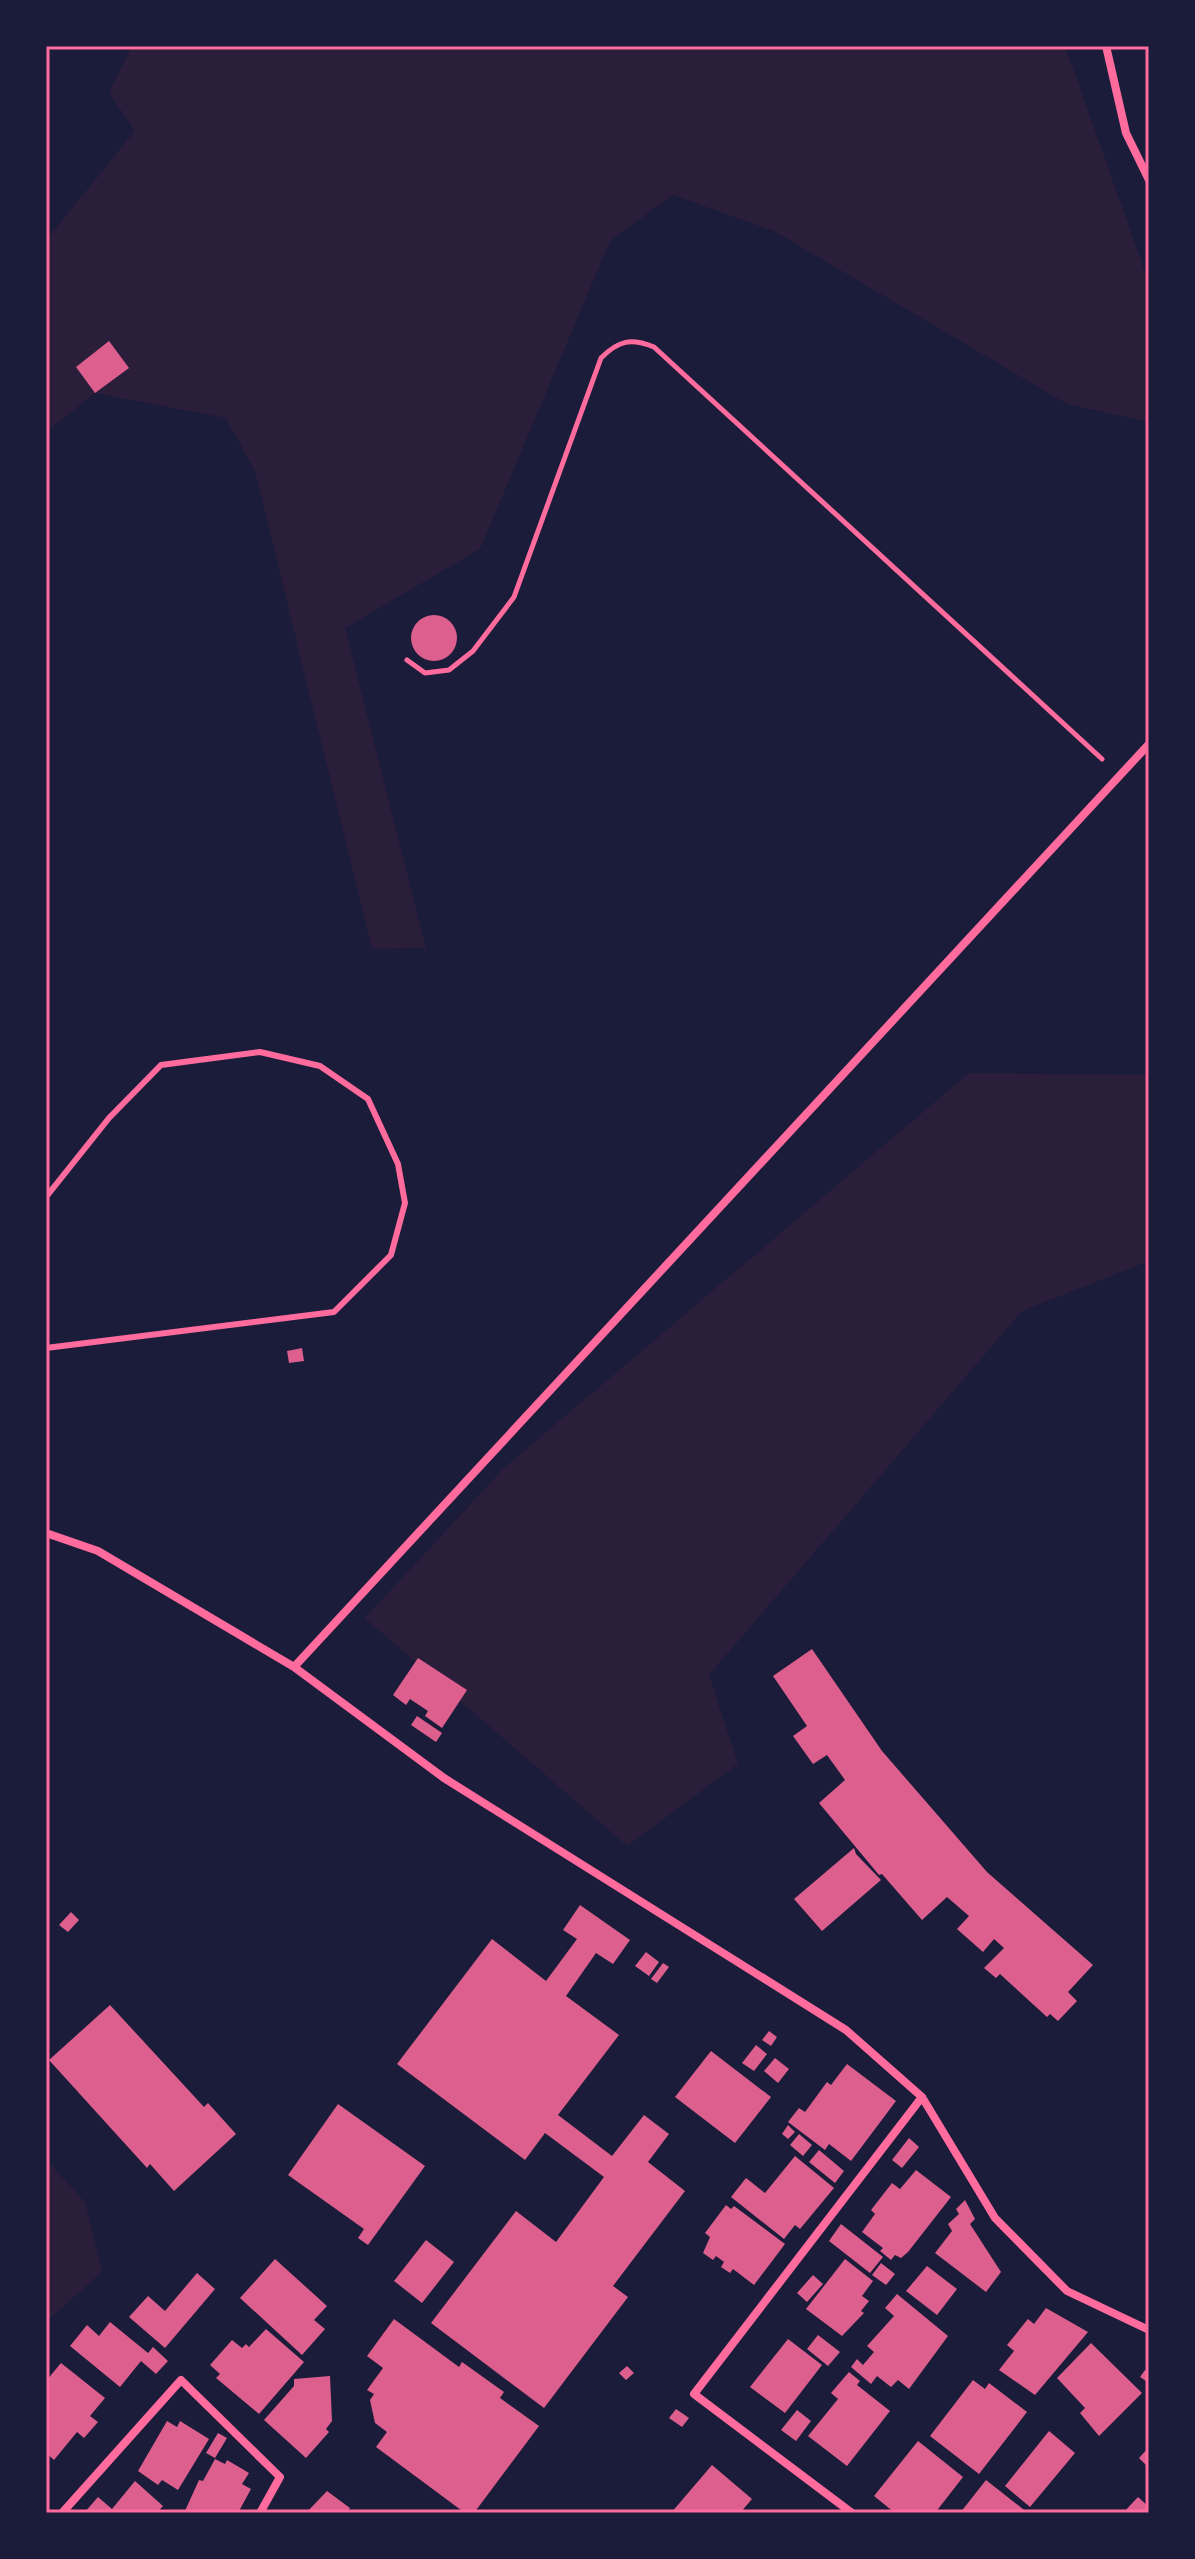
<svg xmlns="http://www.w3.org/2000/svg" width="1195" height="2559" font-family="Montserrat,sans-serif">
<style>
.green{fill:#2a1e3b}
.building{fill:#dd5f8e}
.lines{fill:none;stroke-linecap:round;stroke-linejoin:round}
.path{stroke:#ff6b9d;stroke-width:5}
.service{stroke:#ff6b9d;stroke-width:6}
.minor{stroke:#ff6b9d;stroke-width:8}
.neatline{fill:none;stroke:#ff6b9d;stroke-width:3}
</style>
<rect width="100%" height="100%" fill="#1b1b3a"/>
<path class="green" d="M132,46H1065L1149,283V422L1067,404L774,231L673,195L610,241L480,549L345,628L426,948L372,949L255,471L226,418L95,393L46,432V240L135,131L109,93Z
M969,1073L1149,1075V1261L1022,1311L709,1675L738,1764L627,1846L365,1618L504,1468Z
M46,2159L85,2202L102,2272L46,2322Z"/>
<path class="building" d="M109,341L129,368L95,393L76,367Z
M411 638a23 23 0 1 1 46 0a23 23 0 1 1-46 0Z
M302,1348L304,1361L289,1363L287,1351Z
M812,1649L882,1751L987,1872L1093,1965L1068,1992L1077,2001L1058,2021L1050,2014L1047,2017L1000,1974L996,1978L984,1968L1004,1948L994,1939L983,1952L957,1929L969,1916L947,1897L922,1920L882,1874L879,1875L819,1803L845,1780L827,1755L813,1764L793,1736L807,1726L773,1676Z
M418,1658L467,1690L442,1728L425,1716L428,1711L410,1699L406,1705L393,1695Z
M417,1716L442,1733L436,1742L411,1725Z
M854,1848L856,1854L881,1880L822,1931L794,1899Z
M580,1905L630,1940L613,1964L596,1953L566,1996L619,2035L558,2115L612,2156L644,2115L669,2134L648,2162L685,2191L613,2286L628,2297L544,2408L431,2323L516,2211L556,2242L604,2177L545,2133L525,2160L397,2064L492,1939L546,1981L577,1939L563,1930Z
M71,1912L79,1920L68,1932L59,1925Z
M646,1952L659,1962L649,1976L635,1966Z
M663,1963L669,1967L657,1983L651,1979Z
M110,2005L204,2107L208,2103L236,2134L174,2191L150,2164L147,2168L49,2060Z
M769,2031L777,2037L771,2046L762,2040Z
M756,2045L767,2054L754,2071L742,2063Z
M711,2051L771,2097L735,2143L675,2097Z
M775,2058L789,2069L778,2083L764,2071Z
M847,2064L896,2101L851,2161L829,2144L825,2150L788,2122L799,2108L805,2112L827,2082L831,2085Z
M338,2104L425,2166L368,2245L358,2238L364,2229L288,2175Z
M788,2125L795,2132L788,2139L782,2134Z
M799,2134L812,2145L803,2156L790,2145Z
M909,2138L919,2147L902,2168L892,2160Z
M819,2150L844,2171L835,2183L809,2162Z
M795,2156L834,2188L800,2229L795,2225L784,2239L731,2197L746,2178L765,2193Z
M916,2170L951,2197L908,2252L901,2258L895,2255L891,2260L880,2251L883,2248L862,2232L875,2214L871,2210L892,2183L900,2189Z
M965,2200L975,2219L970,2224L1001,2272L986,2292L935,2253L952,2231L948,2224L959,2214L956,2209Z
M726,2205L731,2209L734,2206L785,2244L754,2285L733,2269L730,2273L721,2267L724,2262L716,2256L713,2260L703,2253L710,2237L705,2233Z
M841,2224L883,2257L870,2273L829,2241Z
M426,2240L454,2262L422,2303L394,2281Z
M275,2259L327,2306L314,2320L325,2329L302,2355L240,2298Z
M845,2259L873,2281L862,2296L869,2301L861,2311L864,2313L842,2336L806,2309Z
M881,2263L895,2274L886,2285L872,2275Z
M927,2266L957,2289L937,2315L906,2291Z
M197,2273L215,2289L165,2348L129,2317L148,2296L165,2311Z
M813,2275L823,2284L807,2302L797,2293Z
M897,2294L948,2336L909,2389L898,2380L891,2387L877,2376L871,2384L851,2367L857,2359L863,2365L874,2352L867,2346L894,2316L885,2308Z
M1046,2308L1088,2332L1035,2395L999,2370L1014,2351L1007,2345L1028,2319L1034,2324Z
M394,2319L459,2367L462,2362L504,2392L500,2398L539,2426L474,2513H465L376,2447L387,2432L375,2423L370,2400L374,2394L367,2390L383,2368L367,2356Z
M110,2322L148,2353L153,2347L168,2361L156,2374L141,2361L120,2387L70,2346L87,2325L99,2336Z
M266,2329L304,2362L259,2414L216,2378L220,2374L210,2365L232,2340L242,2348L246,2344L249,2347Z
M818,2335L840,2352L828,2366L807,2349Z
M788,2339L822,2365L785,2413L750,2387Z
M1091,2343L1142,2393L1099,2436L1080,2413L1085,2408L1057,2378Z
M61,2363L105,2398L90,2416L98,2422L84,2438L77,2432L54,2460L46,2453V2381Z
M627,2366L634,2373L626,2380L619,2373Z
M1145,2370L1149,2373V2383L1140,2377Z
M849,2372L860,2381L857,2385L890,2411L847,2466L808,2436L838,2399L831,2393Z
M330,2376L332,2421L326,2429L329,2432L306,2458L264,2420L294,2386V2379Z
M973,2380L985,2389L989,2383L1027,2412L979,2474L930,2436Z
M676,2409L689,2418L682,2427L669,2418Z
M797,2410L811,2421L796,2441L781,2430Z
M167,2421L177,2427L180,2421L209,2439L178,2490L162,2480L158,2485L138,2471Z
M1049,2431L1075,2453L1030,2507L1005,2486Z
M218,2433L227,2438L215,2458L206,2453Z
M918,2441L963,2477L935,2513H895L874,2496Z
M1149,2447V2468L1139,2458Z
M215,2459L225,2464L227,2460L249,2473L242,2484L251,2489L238,2513H184L199,2480L203,2481Z
M712,2465L752,2499L740,2513H671Z
M986,2480L1028,2513H960Z
M135,2481L163,2506L157,2513H84L98,2497L112,2509Z
M327,2491L350,2508L347,2513H306Z
M1138,2497L1149,2507V2513H1123Z"/>
<g class="lines">
<path class="path" d="M407,660L425,673L449,670L473,651L514,597L601,358C619,340 631,338 654,347L1102,759"/>
<path class="service" d="M46,1197L109,1118L161,1065L260,1052L320,1066L368,1099L398,1164L405,1203L391,1255L334,1312L46,1348"/>
<path class="minor" d="M1106,46L1126,133L1149,180
M46,1533L98,1551L294,1667L444,1778L846,2030L922,2097L995,2218L1067,2291L1149,2330
M294,1667L1149,744
M62,2513L181,2380L280,2477L260,2513
M852,2513L694,2394L922,2097"/>
</g>
<rect width="1195" height="2559" fill="none" stroke="#1b1b3a" stroke-width="96"/>
<rect x="48" y="48" width="1099" height="2463" class="neatline"/>
</svg>
